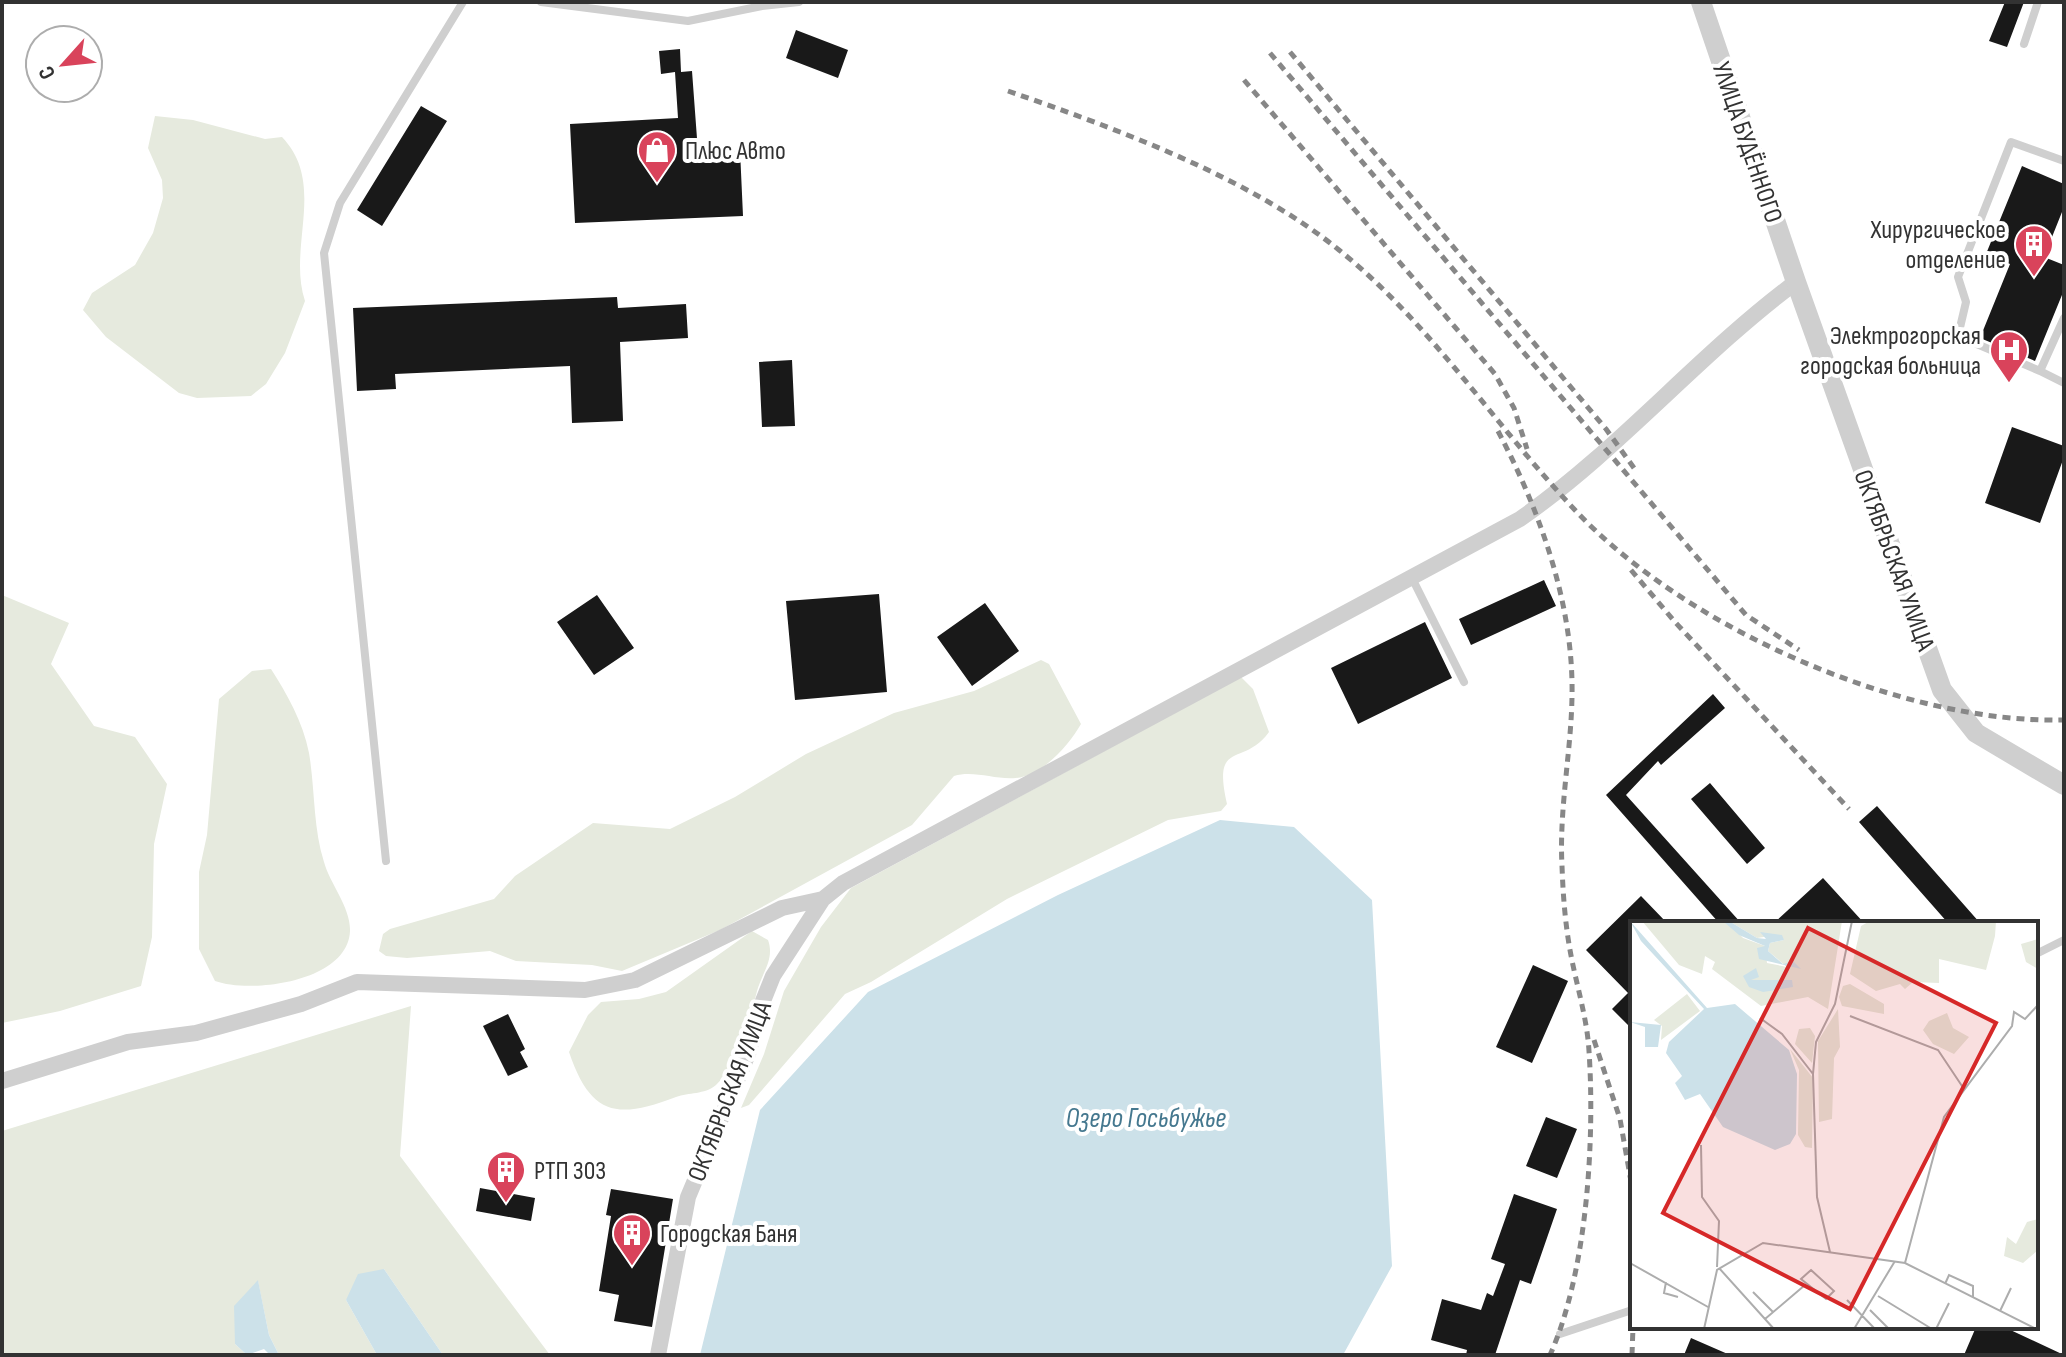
<svg xmlns="http://www.w3.org/2000/svg" width="2066" height="1357" font-family="'Sofia Sans Condensed',sans-serif">
<style>
.green{fill:#e6eade}
.water{fill:#cce1e9}
.building{fill:#191919}
.lines{fill:none;stroke-linecap:round;stroke-linejoin:round}
.service{stroke:#cfcfcf;stroke-width:8}
.minor{stroke:#cfcfcf;stroke-width:16}
.tertiary{stroke:#cfcfcf;stroke-width:20}
.rail{stroke:#878787;stroke-width:5;stroke-dasharray:8 6;stroke-linecap:butt}
.labels{text-anchor:middle;stroke-width:8;stroke-linejoin:round;paint-order:stroke}
.street-label{font-size:26px;fill:#323232;stroke:#fff}
.poi-label{font-size:26px;fill:#323232;stroke:#fff;text-anchor:start}
.water-label{font-size:28px;font-style:italic;fill:#45788f;stroke:#fff}
.inset-road{fill:none;stroke:#adadad;stroke-width:2}
.view{fill:#d62828;fill-opacity:0.15;stroke:#d62828;stroke-width:4}
.inset-edge{fill:none;stroke:#323232;stroke-width:4}
</style>
<rect width="100%" height="100%" fill="#fff"/>
<path class="green" d="M155,116L193,120L265,139L282,137C327,184 287,247 305,301L285,353L266,384L251,396L197,398L179,393L106,337L83,310L92,293L135,265L153,233L163,198L162,180L148,148Z
M2,595L69,623L51,664L94,726L135,737L167,784L154,844L152,937L141,986L60,1011L2,1023Z
M1041,660L1049,664L1081,724C1069,745 1042,776 1016,778C995,780 974,770 954,776L912,825L720,930L622,971L592,965L516,961L490,951L407,958L386,956L379,951L383,934L390,929L494,899L515,876L593,823L670,829L735,797L806,754L894,713L974,691Z
M271,669C287,694 303,722 309,753C315,788 313,828 324,862C330,884 351,908 350,931C348,982 251,994 215,981L199,949V872L207,835L219,699L252,671Z
M1241,677L1253,689L1269,732C1243,768 1212,738 1227,804L1221,811L1168,820L1007,899L871,982L845,994L749,1105L741,1108L764,1054L784,991L821,927L851,888Z
M752,931L768,940C775,959 762,973 757,991C748,1025 743,1059 716,1085C704,1095 689,1092 676,1097C618,1119 591,1117 569,1052L588,1015L601,1002L639,999L666,992Z
M411,1006L400,1156L550,1355H443L384,1269L346,1300L377,1355H279L269,1335L258,1281L235,1344L247,1355H2V1131Z"/>
<path class="water" d="M1220,820L1294,827L1372,900L1392,1266L1343,1355H700L760,1110L868,992L1058,895Z
M384,1269L443,1355H377L346,1300L358,1274Z
M258,1280L269,1335L279,1355H270L264,1349L247,1355L235,1344L234,1306Z"/>
<path class="building" d="M2005,2H2024L2007,47L1989,41Z
M796,30L848,50L838,78L786,58Z
M680,49L681,72L692,71L698,152L740,150L743,216L575,223L570,124L678,118L675,72L661,74L659,51Z
M421,106L447,121L382,226L357,210Z
M2022,166L2064,184V207L2044,257L2064,265V290L2035,361L1980,338L2010,264L1986,254Z
M617,297L618,308L686,304L688,338L620,342L623,421L572,423L570,366L395,374L396,389L357,391L353,308Z
M792,360L795,426L762,427L759,362Z
M2012,427L2064,446V457L2040,523L1985,503Z
M1544,580L1556,606L1471,645L1459,619Z
M879,594L887,692L795,700L786,601Z
M597,595L634,648L594,675L557,622Z
M985,603L1019,651L972,686L937,637Z
M1425,622L1452,678L1358,724L1331,668Z
M1713,694L1725,708L1661,765L1658,761L1626,795L1741,923H1719L1606,795Z
M1710,783L1765,848L1747,864L1691,799Z
M1877,806L1980,923H1948L1859,822Z
M1823,878L1864,923H1774Z
M1641,896L1667,923H1632V1029L1612,1009L1628,993L1586,950Z
M1533,965L1568,981L1532,1063L1496,1047Z
M508,1014L525,1049L520,1052L528,1067L508,1076L483,1026Z
M1546,1117L1577,1129L1557,1178L1526,1166Z
M480,1188L535,1198L531,1221L476,1211Z
M611,1189L673,1199L652,1327L614,1321L619,1295L599,1291L611,1216L606,1215Z
M1514,1194L1557,1209L1531,1284L1520,1280L1495,1355H1466L1467,1350L1431,1340L1442,1299L1481,1310L1487,1293L1493,1296L1505,1264L1491,1259Z
M1976,1327H2004L2064,1355H1964Z
M1691,1338L1730,1355H1684Z"/>
<g class="lines">
<path class="service" d="M541,2L688,21L762,6L799,2
M2024,44L2038,2
M2064,161L2011,142L1958,277L1966,302L1958,336L2040,371L2064,318
M2040,371L2064,383
M1412,578L1464,682
M386,861L324,253L340,203L463,2
M2036,954L2064,940
M1560,1334L1632,1310"/>
<path class="minor" d="M2,1081L128,1042L196,1033L301,1004L357,982L585,990L635,980L782,908L823,899
M658,1355L688,1197L748,1054L761,1006L773,976L823,899L843,883L1520,519C1619,450 1698,355 1796,282"/>
<path class="tertiary" d="M1701,2L1796,282L1942,690L1976,733L2064,785"/>
<path class="rail" d="M1290,52L1606,429L1634,468
M1270,53L1746,615L1799,650
M1244,80L1495,374L1514,408L1527,449
M1008,91C1117,129 1249,177 1339,250C1430,323 1494,424 1574,509C1684,627 1901,724 2064,720
M1498,431C1540,511 1574,605 1572,697C1571,753 1559,809 1562,866C1563,894 1565,922 1570,950C1576,984 1587,1017 1589,1051C1595,1140 1587,1273 1550,1355
M1631,570L1675,622L1849,809
M1594,1040L1620,1119L1632,1187
M1632,1355L1633,1327"/>
</g>
<defs>
<symbol id="shop-pin" viewBox="-11 -11 22 30"><path d="M0 17L-7.5 6A9.5 9.5 0 1 1 7.5 6Z" fill="#d9435b" stroke="#fff"/><path d="M-5-2.5h2.3a2.7 3.5 0 0 1 5.4 0H5L5.5 6h-11ZM-1.5-2.5h3a1.5 2.3 0 0 0-3 0Z" fill="#fff"/></symbol>
<symbol id="building-pin" viewBox="-11 -11 22 30"><path d="M0 17L-7.5 6A9.5 9.5 0 1 1 7.5 6Z" fill="#d9435b" stroke="#fff"/><path d="M-4-6H4V6H1V3H-1V6H-4ZM-2.5-4.3h1.7v1.8h-1.7ZM.8-4.3h1.7v1.8H.8ZM-2.5-1h1.7V.8h-1.7ZM.8-1h1.7V.8H.8Z" fill="#fff"/></symbol>
<symbol id="hospital-pin" viewBox="-11 -11 22 30"><path d="M0 17L-7.5 6A9.5 9.5 0 1 1 7.5 6Z" fill="#d9435b" stroke="#fff"/><path d="M-5-5h3v3.5h4V-5h3V5h-3V1.5h-4V5h-3Z" fill="#fff"/></symbol>
</defs>
<g fill-rule="evenodd">
<use href="#shop-pin" x="635" y="128" width="44" height="60"/>
<use href="#building-pin" x="2012" y="222" width="44" height="60"/>
<use href="#hospital-pin" x="1987" y="328" width="44" height="60"/>
<use href="#building-pin" x="484" y="1148" width="44" height="60"/>
<use href="#building-pin" x="610" y="1211" width="44" height="60"/>
</g>
<g class="labels">
<g class="street-label">
<text transform="translate(1748 142) rotate(71)" y="9">УЛИЦА БУДЁННОГО</text>
<text transform="translate(1895 560) rotate(70)" y="9">ОКТЯБРЬСКАЯ УЛИЦА</text>
<text transform="translate(729 1091) rotate(-69)" y="9">ОКТЯБРЬСКАЯ УЛИЦА</text>
</g>
<g class="poi-label">
<text x="685" y="159">Плюс Авто</text>
<text x="2006" y="238" text-anchor="end">Хирургическое<tspan x="2006" dy="30">отделение</tspan></text>
<text x="1981" y="344" text-anchor="end">Электрогорская<tspan x="1981" dy="30">городская больница</tspan></text>
<text x="534" y="1179">РТП 303</text>
<text x="660" y="1242">Городская Баня</text>
</g>
<g class="water-label">
<text x="1146" y="1127">Озеро Госьбужье</text>
</g>
</g>
<g transform="translate(1630 921)">
<rect width="408" height="408" fill="#fff"/>
<path d="M12,0H97L113,17L135,25L137,42L157,46L138,30L140,22L154,19L147,14L127,17L99,0H212L198,88L178,76L131,85L82,48L85,41L75,35L72,53L49,44ZM240,0H366L365,15L356,49L309,38V62L283,61L275,68L270,63L246,70L220,53L231,5ZM408,18V48L396,41L391,23ZM220,63L254,83V93L212,85L209,76L213,65ZM57,73L70,90L31,119L32,105L24,99ZM208,88L210,126L204,137L202,198L189,201L188,120ZM317,92L323,107L339,116L324,133L303,123L293,109L299,100ZM180,107L185,115L182,142L165,123L169,108ZM160,128L183,157L182,227L175,226L168,214L169,149ZM408,298L407,330L393,342L374,335L377,316L386,323L397,301Z" fill="#e6eade"/>
<path d="M0,0L77,87L105,83L159,129L167,153L166,213L160,223L145,229L93,206L70,173L55,179L45,162L52,155L36,132L39,121L74,88L11,20ZM99,0L127,17L136,18L130,11L152,14L154,19L140,22L138,30L153,43L163,40L171,48L129,38L127,27L135,25L109,14L94,1ZM126,47L129,56L121,59H162L163,66L133,71L119,66L113,55ZM0,101L31,104L28,126H15V106Z" fill="#cce1e9"/>
<path class="inset-road" d="M220,95L308,129L334,168M130,97L152,113L183,153L187,276L200,331M183,153L186,121L205,83L222,0M71,224L72,276L89,300L87,346M0,342L78,386M275,342L314,196L382,105L384,91L395,98L408,84M89,347L144,408M181,349L204,370L196,378L171,358ZM36,361L34,372L48,376M315,363L319,354L343,365V377M123,371L143,391M248,375L302,408M217,379L245,408M240,389L259,408M370,390L381,367M135,398L175,364M74,408L87,349L133,322L275,342L406,408M224,408L265,340M306,408L319,382"/>
<path class="view" d="M178,7L366,102L220,388L33,292Z"/>
<rect width="408" height="408" class="inset-edge"/>
</g>
<rect width="2066" height="1357" fill="none" stroke="#323232" stroke-width="8"/>
<g transform="translate(64 64) rotate(243)"><circle r="38" fill="#ffffff" stroke="#adadad" stroke-width="2"/>
<path d="M0-6L14 30L0 20L-14 30Z" fill="#d9435b"/>
<text y="-12" font-size="22" font-weight="bold" text-anchor="middle" fill="#323232">С</text>
</g>
</svg>
